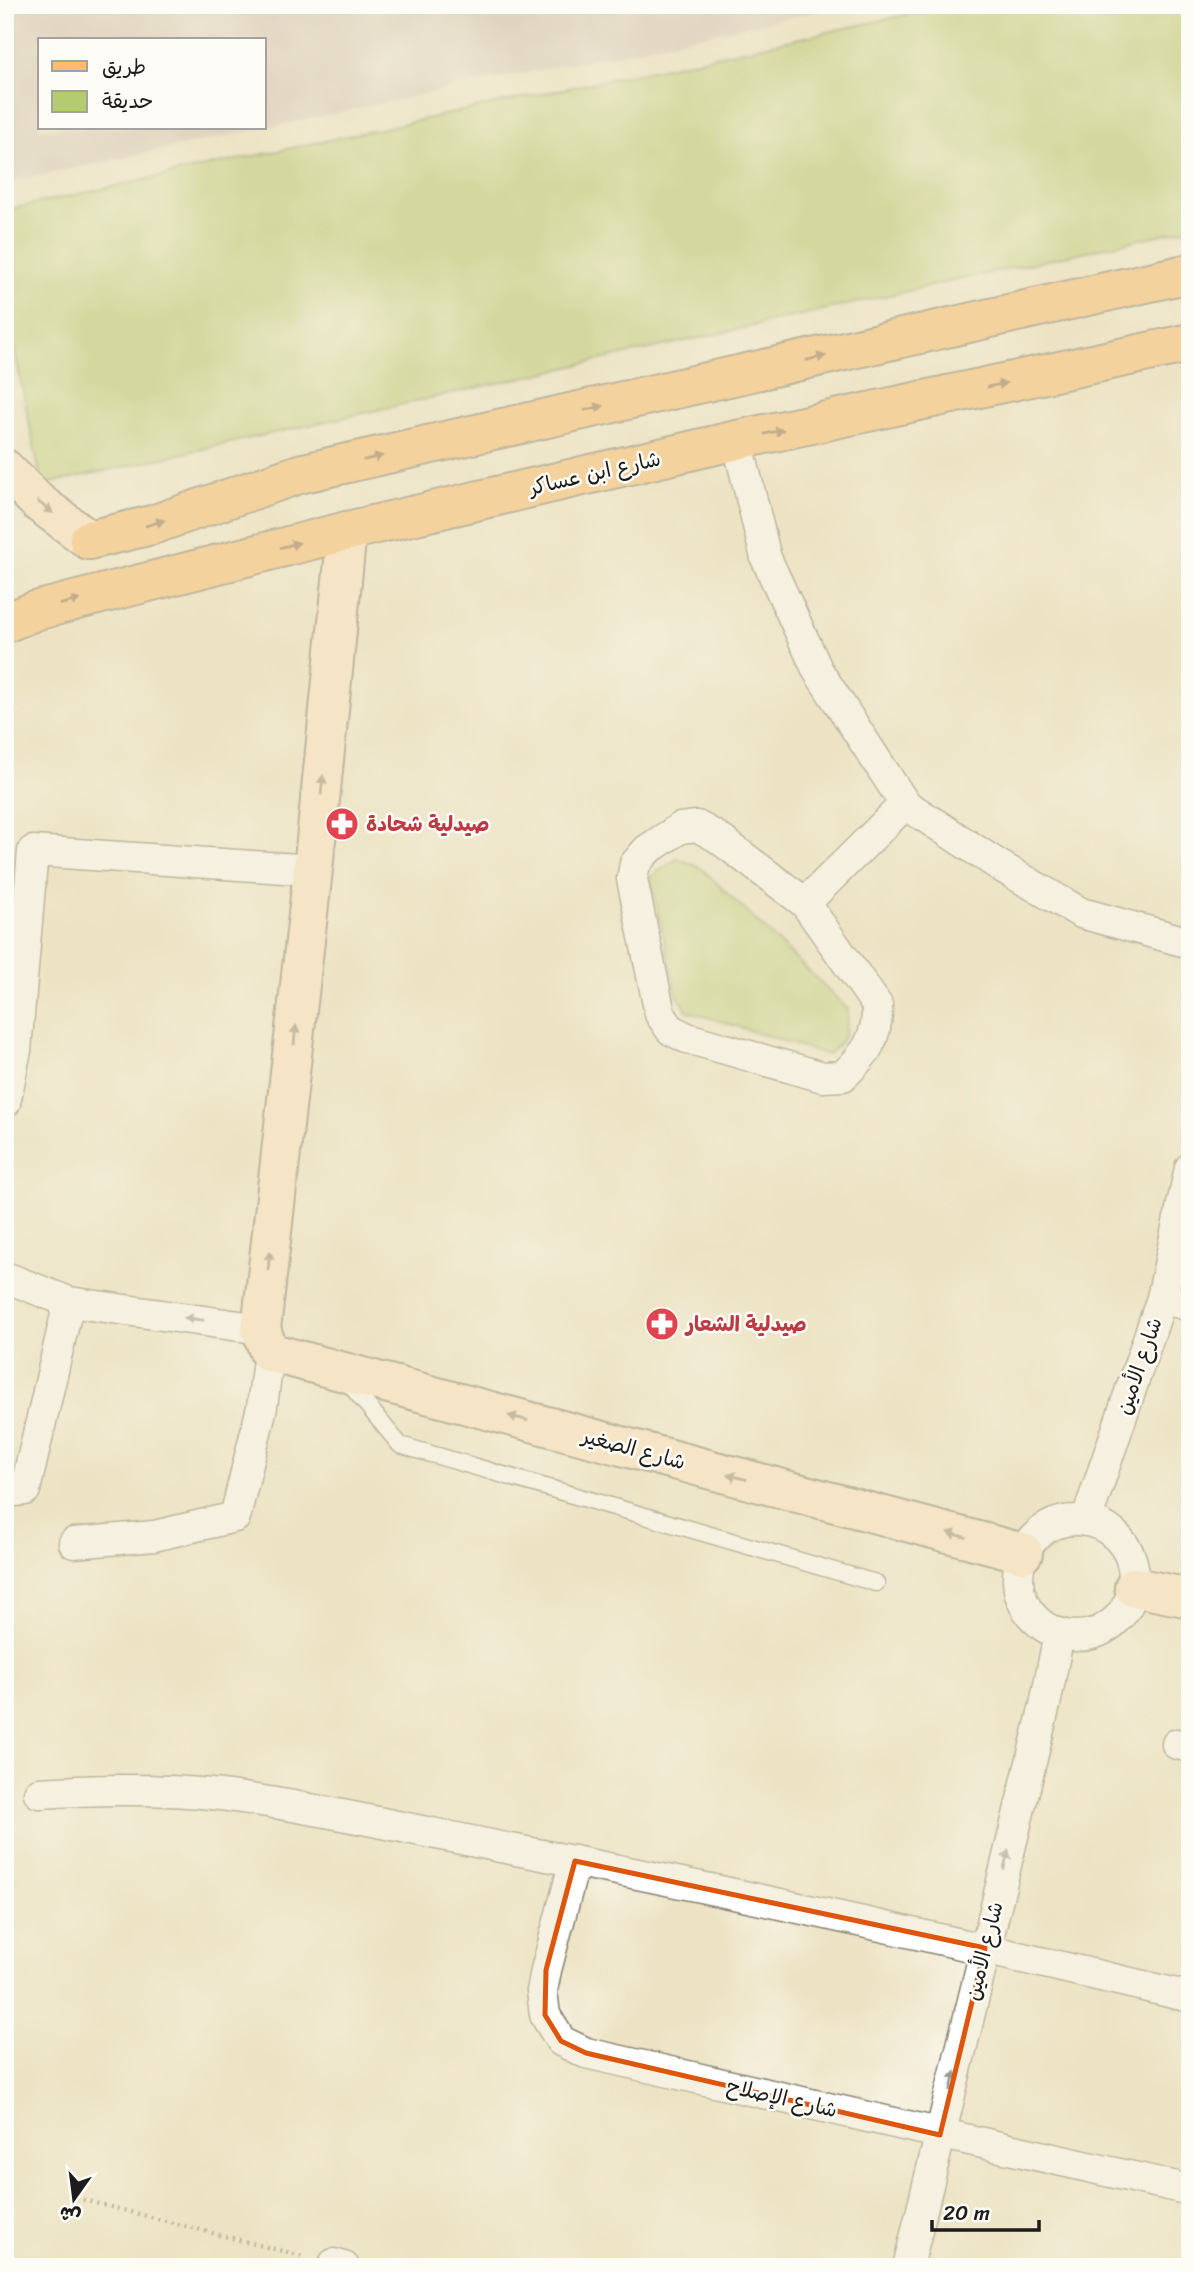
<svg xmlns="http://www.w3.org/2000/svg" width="1195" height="2272" font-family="Sriracha,'Playpen Sans Arabic',sans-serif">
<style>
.industrial{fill:#cfc1ba;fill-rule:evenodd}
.green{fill:#b5cb70;stroke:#687446;stroke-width:2}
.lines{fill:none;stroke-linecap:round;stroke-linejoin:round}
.lane-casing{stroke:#848070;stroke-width:19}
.street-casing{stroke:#848070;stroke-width:33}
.secondary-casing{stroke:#848070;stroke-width:42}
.primary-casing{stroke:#848070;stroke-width:42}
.path{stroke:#848070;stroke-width:4.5;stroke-dasharray:2 5;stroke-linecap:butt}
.lane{stroke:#fff;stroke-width:16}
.street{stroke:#fff;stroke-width:30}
.secondary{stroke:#fee5c5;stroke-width:38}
.primary{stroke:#fcbd6f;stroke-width:38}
.oneway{fill:#8c6c46}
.oneway2{fill:#988b79}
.oneway3{fill:#999}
.marked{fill:none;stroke:#de560d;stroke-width:5;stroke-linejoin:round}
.labels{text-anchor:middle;stroke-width:5;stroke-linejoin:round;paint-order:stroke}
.street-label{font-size:21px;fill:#1c1c1c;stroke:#fdfcf7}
.health-label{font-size:21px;font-weight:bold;fill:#be3a42;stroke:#fdfcf7;text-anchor:start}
</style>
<rect width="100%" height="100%" fill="#fdfcf7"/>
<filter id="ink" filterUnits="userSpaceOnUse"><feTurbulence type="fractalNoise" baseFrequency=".0143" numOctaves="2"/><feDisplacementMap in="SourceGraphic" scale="14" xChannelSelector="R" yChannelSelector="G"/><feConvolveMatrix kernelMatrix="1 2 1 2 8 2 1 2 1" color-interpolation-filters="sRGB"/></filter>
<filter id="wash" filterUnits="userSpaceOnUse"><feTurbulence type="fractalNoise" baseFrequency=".00686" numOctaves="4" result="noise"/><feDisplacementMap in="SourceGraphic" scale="28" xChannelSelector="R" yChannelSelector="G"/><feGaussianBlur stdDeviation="1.57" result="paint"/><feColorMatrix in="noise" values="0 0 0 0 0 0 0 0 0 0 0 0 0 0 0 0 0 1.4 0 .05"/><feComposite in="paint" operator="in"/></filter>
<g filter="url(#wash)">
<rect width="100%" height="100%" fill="#ede3c4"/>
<path class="industrial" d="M5,5H847L5,183ZM40,40H264V128H40Z"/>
<path class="green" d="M952,5H1190V228L42,485L5,303V210Z
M678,858L701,868L848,1009C848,1033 845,1041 827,1055L688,1011L677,995L650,877Z"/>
</g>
<g filter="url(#ink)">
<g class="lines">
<defs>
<path id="lane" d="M347,1381L400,1445L876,1583"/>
<path id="street" d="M737,440L766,558L818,671L905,804L1000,866L1081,913L1190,943
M697,826L717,837L805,903L877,1005C878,1038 866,1054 843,1076L823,1077L687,1038L671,1030L660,1014L632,879L635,864L647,850L680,828Z
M805,903L905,804
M5,1103L16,1050L33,851L313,870
M5,1277L69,1302L261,1329
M1162,1298L1190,1306
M5,1492L25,1490L69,1302
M1018 1578a58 58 0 1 1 116 0a58 58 0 1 1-116 0Z
M1086,1521L1162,1298L1190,1168
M74,1543L154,1536L235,1517L262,1407L269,1352
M1177,1744L1190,1747
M39,1793C100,1789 161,1788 221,1795C320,1808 418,1831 516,1850C742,1893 966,1944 1190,1997
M575,1861L546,1970L542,1991L545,2015L561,2041L586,2053L1190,2190
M333,2267L334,2264L344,2267
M908,2267L1045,1705L1059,1634"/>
<path id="secondary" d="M5,469L38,502L89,540
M347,531L313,870L261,1329L269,1352L1023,1553
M1134,1587L1190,1598"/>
<path id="primary" d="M89,540L152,525L299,474L1190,273
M5,623L35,611L347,531L737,440L1190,343"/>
</defs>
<use href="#lane" class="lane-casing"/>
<use href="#street" class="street-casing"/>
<use href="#secondary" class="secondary-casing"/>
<use href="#primary" class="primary-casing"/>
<path class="path" d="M76,2198L302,2256"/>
<use href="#lane" class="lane"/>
<use href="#street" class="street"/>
<use href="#secondary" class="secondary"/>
<use href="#primary" class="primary"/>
</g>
<defs><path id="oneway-solid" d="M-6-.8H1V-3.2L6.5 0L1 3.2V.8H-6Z" transform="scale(1.75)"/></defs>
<g class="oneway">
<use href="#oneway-solid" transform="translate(816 358) rotate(-13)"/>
<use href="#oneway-solid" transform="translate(997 385) rotate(-12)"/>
<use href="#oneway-solid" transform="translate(594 408) rotate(-13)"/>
<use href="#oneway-solid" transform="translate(774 432) rotate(-12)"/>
<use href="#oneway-solid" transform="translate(373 458) rotate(-13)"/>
<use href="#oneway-solid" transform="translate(155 523) rotate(-17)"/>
<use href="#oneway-solid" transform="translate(290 545) rotate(-14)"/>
<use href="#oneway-solid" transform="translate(70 602) rotate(-14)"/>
</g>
<g class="oneway2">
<use href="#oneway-solid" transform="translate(45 507) rotate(38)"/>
<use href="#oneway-solid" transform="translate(322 785) rotate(-84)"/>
<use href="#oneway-solid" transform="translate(295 1035) rotate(-84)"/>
<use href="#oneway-solid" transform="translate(269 1261) rotate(-84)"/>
<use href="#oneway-solid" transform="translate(518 1418) rotate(-165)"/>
<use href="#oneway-solid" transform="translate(737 1477) rotate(-165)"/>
<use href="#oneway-solid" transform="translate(957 1535) rotate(-165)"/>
</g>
<g class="oneway3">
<use href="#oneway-solid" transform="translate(194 1319) rotate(-172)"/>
<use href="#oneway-solid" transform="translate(1006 1860) rotate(-76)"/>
<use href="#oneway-solid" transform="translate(953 2081) rotate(-77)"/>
</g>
</g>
<path d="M0 0H1195V2272H0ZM575,1861L985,1948L940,2135L586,2053L561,2041L545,2015L546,1970Z" fill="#ede3c4" fill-opacity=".55" fill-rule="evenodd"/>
<path class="marked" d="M575,1861L985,1948L940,2135L586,2053L561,2041L545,2015L546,1970Z"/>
<defs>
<symbol id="pharmacy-disc" viewBox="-11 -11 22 22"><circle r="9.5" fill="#e0444e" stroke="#fdfcf7"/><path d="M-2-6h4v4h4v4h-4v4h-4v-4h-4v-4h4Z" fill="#fff"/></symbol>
</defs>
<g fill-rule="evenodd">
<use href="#pharmacy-disc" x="323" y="805" width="38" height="38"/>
<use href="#pharmacy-disc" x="643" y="1305" width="38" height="38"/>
</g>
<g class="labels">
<g class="street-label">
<text transform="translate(595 473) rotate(-13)" y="7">شارع ابن عساكر</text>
<text transform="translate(1139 1366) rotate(-71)" y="7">شارع الأمين</text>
<text transform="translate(634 1449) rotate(15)" y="7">شارع الصغير</text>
<text transform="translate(984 1951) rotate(-76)" y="7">شارع الأمين</text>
<text transform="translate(782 2098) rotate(13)" y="7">شارع الإصلاح</text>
</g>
<g class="health-label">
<text x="366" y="831">صيدلية شحادة</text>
<text x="686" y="1331">صيدلية الشعار</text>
</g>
</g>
<rect width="1195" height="2272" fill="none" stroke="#fdfcf7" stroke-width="28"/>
<rect x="38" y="38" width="228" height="91" fill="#fdfcf7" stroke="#a3a29f" stroke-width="2"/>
<rect x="52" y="61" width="35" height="10" fill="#fcbd6f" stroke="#a3a29f" stroke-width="2"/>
<text x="102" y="74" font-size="21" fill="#1c1c1c">طريق</text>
<rect x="52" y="91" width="35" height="21" fill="#b5cb70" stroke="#a3a29f" stroke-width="2"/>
<text x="102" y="108" font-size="21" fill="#1c1c1c">حديقة</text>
<g transform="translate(74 2199) rotate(194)" stroke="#fdfcf7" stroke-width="5" paint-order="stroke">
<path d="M0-5L12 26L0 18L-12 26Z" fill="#1c1c1c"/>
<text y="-10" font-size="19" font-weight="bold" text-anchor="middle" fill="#1c1c1c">ش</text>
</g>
<path d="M932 2220v10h107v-10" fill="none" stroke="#1c1c1c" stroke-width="3.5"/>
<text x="943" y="2220" font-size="21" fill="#1c1c1c" stroke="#fdfcf7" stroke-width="5" paint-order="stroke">20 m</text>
</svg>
